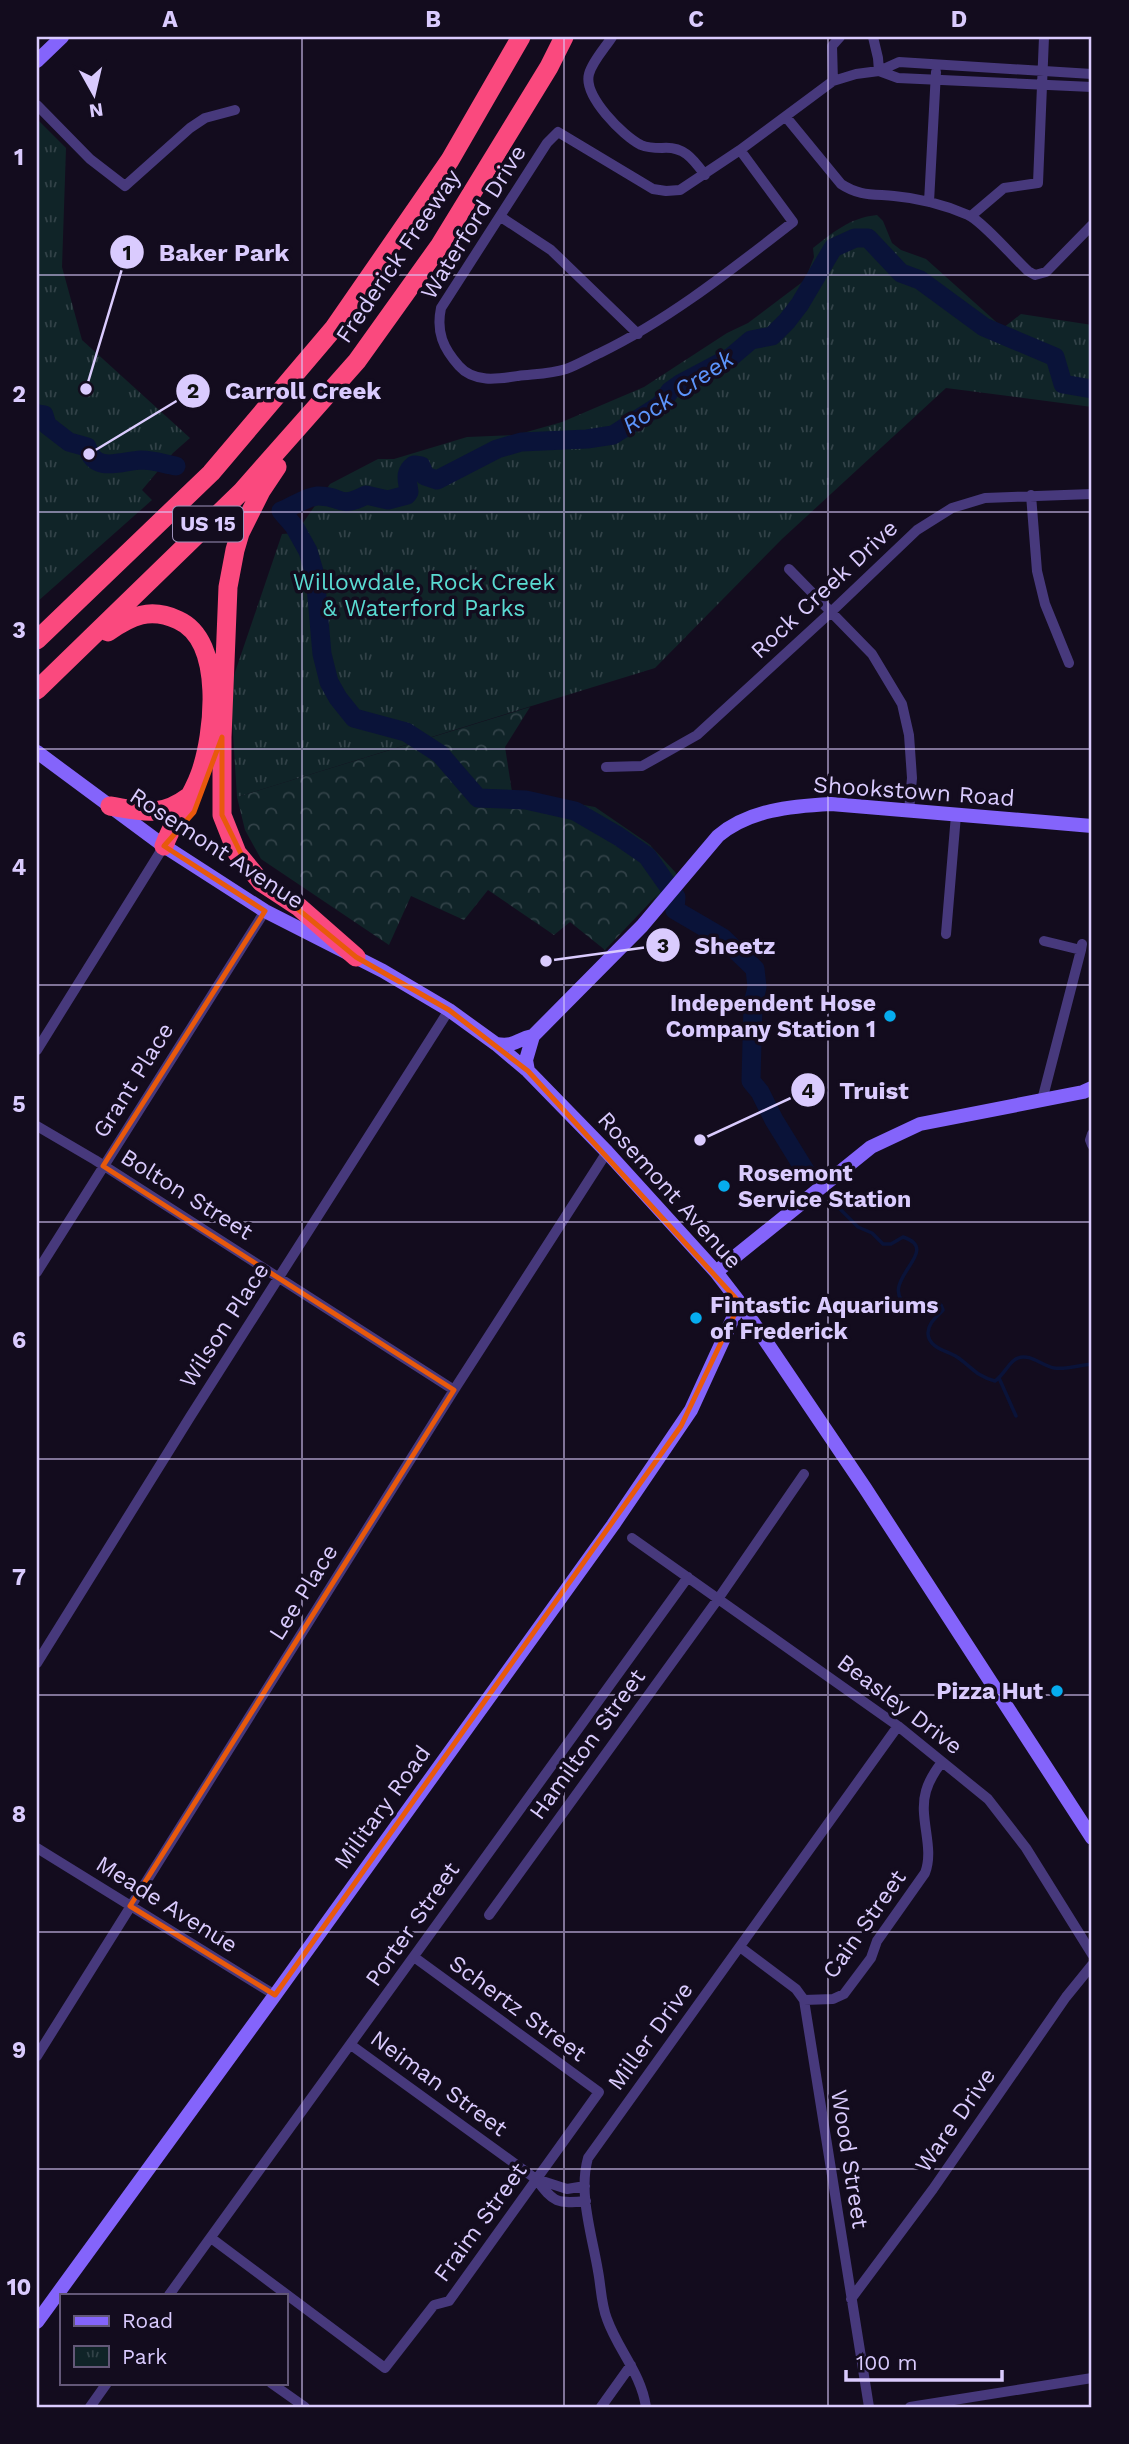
<svg xmlns="http://www.w3.org/2000/svg" width="1129" height="2444" font-family="'Work Sans',sans-serif">
<style>
.forest{fill:url(#forest-crowns)}
.park{fill:url(#park-tufts)}
.lines{fill:none;stroke-linecap:round;stroke-linejoin:round}
.stream{stroke:#0a1339;stroke-width:3.5}
.river{stroke:#0a1339;stroke-width:19}
.street{stroke:#47397c;stroke-width:10}
.secondary{stroke:#8464fb;stroke-width:14}
.highway{stroke:#fa497e;stroke-width:19}
.marked{fill:none;stroke:#e8590c;stroke-width:5;stroke-linejoin:round}
.grid{fill:none;stroke:#dacbfe;stroke-width:2;stroke-opacity:0.55}
.poi-dot{fill:#06acee;stroke:#130c1e;stroke-width:2.5}
.labels{text-anchor:middle;stroke-width:7;stroke-linejoin:round;paint-order:stroke}
.shield{fill:#130c1e;stroke:#9e92bb;stroke-width:2}
.shield-label{font-size:21px;font-weight:bold;fill:#dacbfe}
.street-label{font-size:23px;fill:#dacbfe;stroke:#130c1e}
.park-label{font-size:23px;fill:#5adbd2;stroke:#130c1e}
.poi-label{font-size:23px;font-weight:bold;fill:#dacbfe;stroke:#130c1e;text-anchor:end}
.water-label{font-size:24px;font-style:italic;fill:#5c94fb;stroke:#130c1e}
.leader{fill:none;stroke:#dacbfe;stroke-width:2.5}
.callout-dot{fill:#dacbfe;stroke:#130c1e;stroke-width:2.5}
.mark-label{font-size:21px;text-anchor:middle;font-weight:bold;fill:#111}
.callout-label{font-size:24px;text-anchor:middle;font-weight:bold;fill:#dacbfe;stroke:#130c1e;stroke-width:7;stroke-linejoin:round;paint-order:stroke}
.neatline{fill:none;stroke:#dacbfe;stroke-width:2.5}
.grid-label{font-size:23px;text-anchor:middle;font-weight:bold;fill:#dacbfe}
</style>
<defs>
<pattern id="forest-crowns" width="20" height="18" patternUnits="userSpaceOnUse" patternTransform="scale(1.75)"><rect width="20" height="18" fill="#102428"/><path d="M2 6a3 3 0 1 1 6 0M12 15a3 3 0 1 1 6 0" fill="none" stroke="#324248"/></pattern>
<pattern id="park-tufts" width="24" height="20" patternUnits="userSpaceOnUse" patternTransform="scale(1.75)"><rect width="24" height="20" fill="#102428"/><path d="M3 7l-1-3M5 7V3M7 7l1-3M15 17l-1-3M17 17v-4M19 17l1-3" fill="none" stroke="#324248"/></pattern>
</defs>
<rect width="100%" height="100%" fill="#130c1e"/>
<path class="forest" d="M530,707L505,747L512,792L595,807L649,844L676,873L678,883L613,956L658,894L605,950L570,922L554,935L488,890L464,920L411,896L389,945L261,859L245,830L237,797Z"/>
<path class="park" d="M37,119L66,148L62,267L82,340L190,438L173,453L142,490L152,500L37,602Z
M877,215L883,221L892,243L901,250L926,259L1003,328L1021,314L1092,325V407L946,388L782,539L655,668L237,797L230,687L282,534L296,533L330,484L378,459H394L467,437L516,435L562,422L644,387L727,333L748,323L805,280L814,257L813,248C834,232 849,218 877,215Z"/>
<g class="lines">
<path class="stream" d="M832,1201L858,1227L872,1233L883,1244H891L903,1237C946,1251 871,1283 910,1308L934,1303L941,1305L943,1310C937,1317 928,1323 928,1333C928,1348 948,1351 957,1357C972,1367 976,1376 995,1381C1004,1375 1010,1360 1018,1358C1030,1353 1042,1366 1054,1368C1066,1370 1080,1365 1092,1364
M999,1378L1016,1416"/>
<path class="river" d="M37,414L44,415L47,425L69,442L87,447C95,474 121,461 141,460C154,460 164,464 176,466
M806,1172L774,1120L760,1092L751,1081L753,1004L757,987L755,969L723,938L675,910L676,897L647,856L618,836L575,811L526,800L478,798L440,754L406,732L354,718L338,698L329,682L322,654L315,575L308,551L294,526L281,511C292,507 306,497 317,496C343,495 337,510 366,495L388,500L407,495L409,492C408,481 403,473 414,465L421,466L425,476L437,480L497,449L521,442L587,439L613,435L660,405L670,391L680,384L731,357L751,340L772,336L787,321L800,304L833,248L855,238H868L901,273L920,280L984,327L1055,357L1063,384L1092,389"/>
<path class="street" d="M612,37C605,48 592,62 589,74C583,96 623,136 641,145C648,148 655,148 662,148C684,146 693,159 705,175
M873,37L878,58L879,71
M879,71L898,78L1092,87
M833,81L832,46L840,37
M37,105L90,159L125,186L190,128L205,118L235,110
M786,117L841,184C859,196 873,194 894,196C918,198 945,205 968,215C981,220 1015,259 1028,271L1035,275L1046,272L1092,225
M740,150L680,190L666,191L653,189L558,132L547,143L441,308C436,332 443,348 459,366C474,383 498,379 518,376C534,374 551,374 566,369C577,365 589,358 600,353C670,319 731,270 793,222L740,150L833,81L856,74L879,71L899,62L1092,74
M929,202L936,72
M971,216L1004,188L1038,183L1044,37
M501,217L551,250L638,334
M1031,495L1037,571L1045,604L1069,663
M789,569L872,654L902,704L909,735L912,778L909,811
M606,767L642,766L697,735L831,612L917,530L952,508L985,498L1092,494
M946,934L956,815
M1044,941L1081,950
M1081,950L1045,1089L1042,1100L1081,950L1082,944L1081,950
M37,1050L164,846
M37,1126L95,1160L454,1390
M1092,1134L1090,1140L1092,1145
M37,1272L265,911
M632,1538L898,1726L988,1799L1026,1848L1092,1954
M37,1663L190,1417L449,1010
M37,1848L275,1995
M489,1915L718,1599L804,1474
M740,1947L796,1989L804,2000L869,2407
M804,2000L833,1999L844,1994L871,1958L877,1941L925,1873C935,1847 918,1818 926,1791C929,1780 935,1771 942,1762
M351,2045L536,2179C554,2203 557,2204 586,2201
M37,2056L454,1390L607,1152
M536,2179L567,2189L585,2186
M211,2238L385,2368L434,2305L449,2301L599,2092L414,1957
M169,2295L688,1577
M851,2299L933,2189L1066,1997L1092,1965
M271,2383L305,2407
M90,2407L107,2383
M601,2407L631,2365
M646,2407C641,2373 618,2350 607,2319C601,2304 601,2286 598,2271C592,2235 578,2193 588,2158L898,1726
M910,2407L1092,2378"/>
<path class="secondary" d="M37,61L62,37
M37,752L164,846L265,911L383,971L449,1010L496,1044L528,1071L607,1152L716,1272L740,1303L865,1488L1092,1838
M496,1044C517,1047 516,1039 533,1036L642,926L718,836C749,810 791,806 831,804L1092,826
M528,1071L526,1060L533,1036
M716,1272L871,1147L920,1124L1083,1092L1092,1088
M37,2322L275,1995L613,1525L691,1410L740,1303"/>
<path class="highway" d="M277,467L261,491L240,533L235,550L228,587L222,737V815L237,853L261,882L299,907L356,957
M108,632C131,616 150,607 178,620C225,641 214,735 200,774C191,800 173,820 164,846
M37,640L211,473L334,328L450,160L521,37
M37,690L242,491L357,361L440,245L549,67L564,37
M110,806C141,811 160,818 188,797"/>
</g>
<path class="marked" d="M222,737V815L248,868L356,957L449,1010L528,1071L740,1303L681,1426L275,1995L130,1906L454,1390L103,1166L265,911L164,846L194,812Z"/>
<path class="grid" d="M302,37V2407M564,37V2407M828,37V2407M37,275H1092M37,512H1092M37,749H1092M37,985H1092M37,1222H1092M37,1459H1092M37,1695H1092M37,1932H1092M37,2169H1092"/>
<g class="poi-dot">
<circle cx="890" cy="1016" r="7"/>
<circle cx="724" cy="1186" r="7"/>
<circle cx="696" cy="1318" r="7"/>
<circle cx="1057" cy="1691" r="7"/>
</g>
<g class="labels">
<rect class="shield" x="173" y="506.5" width="70" height="35" rx="5"/>
<g class="shield-label">
<text x="208" y="531">US 15</text>
</g>
<g class="street-label">
<text transform="translate(473 222) rotate(-58)" y="8">Waterford Drive</text>
<text transform="translate(398 256) rotate(-56)" y="8">Frederick Freeway</text>
<text transform="translate(824 589) rotate(-43)" y="8">Rock Creek Drive</text>
<text transform="translate(914 791) rotate(4)" y="8">Shookstown Road</text>
<text transform="translate(217 848) rotate(33)" y="8">Rosemont Avenue</text>
<text transform="translate(133 1080) rotate(-58)" y="8">Grant Place</text>
<text transform="translate(670 1190) rotate(48)" y="8">Rosemont Avenue</text>
<text transform="translate(187 1194) rotate(32)" y="8">Bolton Street</text>
<text transform="translate(224 1325) rotate(-57)" y="8">Wilson Place</text>
<text transform="translate(303 1592) rotate(-58)" y="8">Lee Place</text>
<text transform="translate(900 1704) rotate(37)" y="8">Beasley Drive</text>
<text transform="translate(587 1744) rotate(-54)" y="8">Hamilton Street</text>
<text transform="translate(382 1807) rotate(-54)" y="8">Military Road</text>
<text transform="translate(167 1904) rotate(32)" y="8">Meade Avenue</text>
<text transform="translate(412 1924) rotate(-55)" y="8">Porter Street</text>
<text transform="translate(864 1924) rotate(-55)" y="8">Cain Street</text>
<text transform="translate(518 2008) rotate(36)" y="8">Schertz Street</text>
<text transform="translate(650 2036) rotate(-54)" y="8">Miller Drive</text>
<text transform="translate(439 2083) rotate(36)" y="8">Neiman Street</text>
<text transform="translate(955 2120) rotate(-55)" y="8">Ware Drive</text>
<text transform="translate(850 2159) rotate(81)" y="8">Wood Street</text>
<text transform="translate(480 2222) rotate(-54)" y="8">Fraim Street</text>
</g>
<g class="park-label">
<text x="424" y="590">Willowdale, Rock Creek<tspan x="424" dy="26">&amp; Waterford Parks</tspan></text>
</g>
<g class="poi-label">
<text x="876" y="1011">Independent Hose<tspan x="876" dy="26">Company Station 1</tspan></text>
<text x="738" y="1181" text-anchor="start">Rosemont<tspan x="738" dy="26">Service Station</tspan></text>
<text x="710" y="1313" text-anchor="start">Fintastic Aquariums<tspan x="710" dy="26">of Frederick</tspan></text>
<text x="1043" y="1699">Pizza Hut</text>
</g>
<g class="water-label">
<text transform="translate(678 392) rotate(-34)" y="8">Rock Creek</text>
</g>
</g>
<path class="leader" d="M86 389L127 252M89 454L193 391M546 961L663 945M700 1140L808 1090"/>
<g class="callout-dot">
<circle cx="86" cy="389" r="7"/>
<circle cx="89" cy="454" r="7"/>
<circle cx="546" cy="961" r="7"/>
<circle cx="700" cy="1140" r="7"/>
<circle cx="127" cy="252" r="18"/>
<circle cx="193" cy="391" r="18"/>
<circle cx="663" cy="945" r="18"/>
<circle cx="808" cy="1090" r="18"/>
</g>
<g class="mark-label">
<text x="127" y="260">1</text>
<text x="193" y="398">2</text>
<text x="663" y="953">3</text>
<text x="808" y="1098">4</text>
</g>
<g class="callout-label">
<text x="224" y="261">Baker Park</text>
<text x="303" y="399">Carroll Creek</text>
<text x="735" y="954">Sheetz</text>
<text x="874" y="1099">Truist</text>
</g>
<rect width="1129" height="2444" fill="none" stroke="#130c1e" stroke-width="77"/>
<rect x="60" y="2294" width="228" height="91" fill="#130c1e" stroke="#635878" stroke-width="2"/>
<rect x="74" y="2316" width="35" height="10" fill="#8464fb" stroke="#635878" stroke-width="2"/>
<text x="122" y="2328" font-size="21" fill="#dacbfe">Road</text>
<rect x="74" y="2346" width="35" height="21" fill="url(#park-tufts)" stroke="#635878" stroke-width="2"/>
<text x="122" y="2364" font-size="21" fill="#dacbfe">Park</text>
<g transform="translate(94 94) rotate(172)" stroke="#130c1e" stroke-width="5" paint-order="stroke">
<path d="M0-5L12 26L0 18L-12 26Z" fill="#dacbfe"/>
<text y="-10" font-size="19" font-weight="bold" text-anchor="middle" fill="#dacbfe">N</text>
</g>
<path d="M846 2370v10h156v-10" fill="none" stroke="#dacbfe" stroke-width="3.5"/>
<text x="856" y="2370" font-size="21" fill="#dacbfe" stroke="#130c1e" stroke-width="5" paint-order="stroke">100 m</text>
<rect x="38" y="38" width="1052" height="2368" class="neatline"/>
<g class="grid-label">
<text x="170" y="27">A</text>
<text x="433" y="27">B</text>
<text x="696" y="27">C</text>
<text x="959" y="27">D</text>
<text x="19" y="165">1</text>
<text x="19" y="402">2</text>
<text x="19" y="638">3</text>
<text x="19" y="875">4</text>
<text x="19" y="1112">5</text>
<text x="19" y="1348">6</text>
<text x="19" y="1585">7</text>
<text x="19" y="1822">8</text>
<text x="19" y="2058">9</text>
<text x="19" y="2295">10</text>
</g>
</svg>
